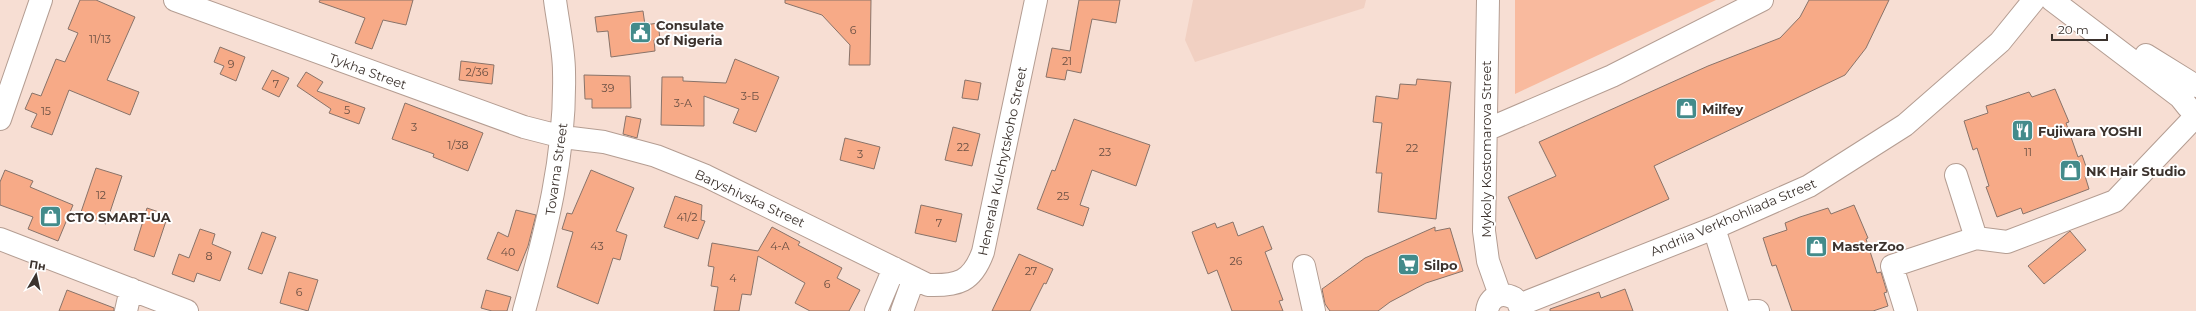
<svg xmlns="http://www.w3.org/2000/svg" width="2196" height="311" font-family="Montserrat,sans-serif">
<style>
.built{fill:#f1d0c2}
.green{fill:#f9ba9e}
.building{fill:#f7aa87;stroke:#897369}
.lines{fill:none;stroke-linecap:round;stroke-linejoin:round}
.minor-casing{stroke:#b49d92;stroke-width:24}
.minor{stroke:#fff;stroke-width:22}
.labels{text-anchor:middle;stroke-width:4;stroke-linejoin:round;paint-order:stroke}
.number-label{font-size:11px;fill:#6a5044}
.poi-label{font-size:13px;font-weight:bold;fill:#3b322d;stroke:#fff;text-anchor:start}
.street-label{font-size:13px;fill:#3b322d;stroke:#fff}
</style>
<rect width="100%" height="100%" fill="#f7ded3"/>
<path class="built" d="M1193,0H1366L1364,8L1195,62L1185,40Z"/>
<path class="green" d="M1515,0H1716L1515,94Z"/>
<path class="building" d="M80,0H96L135,17L107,80L139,92L130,115L69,90L52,135L31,127L37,114L25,109L32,93L41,96L56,59L65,62L78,33L68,29Z
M320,0H413L406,25L383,20L372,49L355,43L365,18L319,2Z
M785,0H871L870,65H849L850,45L822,15L785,3Z
M1079,0H1120L1116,23L1092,19L1081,73L1067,70L1065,80L1046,77L1052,48L1070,51Z
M1809,0H1889L1866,48L1845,75L1654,166L1669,199L1536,259L1508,197L1556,176L1539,142L1708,66L1780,38L1800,17Z
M643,11L645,25L658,23L660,39L654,40L655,51L611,57L608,31L597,32L595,17Z
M220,47L245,57L236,81L220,74L224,66L214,62Z
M735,59L779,77L756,132L733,123L739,109L704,96V126L661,125L662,77H683V81L726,83Z
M461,61L494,65L492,84L459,80Z
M272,70L289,78L279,97L262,89Z
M306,72L323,82L317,91L365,108L359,124L329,113L331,109L297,86Z
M584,75L630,76L631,108H592V99H585Z
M1417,79L1451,82L1436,219L1378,212L1382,173H1376L1382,123L1373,122L1376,96L1398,99L1400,84L1416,85Z
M965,80L981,83L978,100L962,98Z
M2055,89L2069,122L2066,123L2078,157L2082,155L2089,175L2085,176L2089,189L2023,214L2021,208L1997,217L1986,187L1989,186L1977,148L1973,150L1964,121L1988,113L1986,106L1996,103L2029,92L2032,97Z
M405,103L483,133L468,171L433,157L434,154L392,139Z
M626,116L641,119L637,138L623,134Z
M1074,119L1150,145L1136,186L1092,170L1080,205L1089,208L1083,226L1037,209L1052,170L1055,171Z
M953,127L980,134L972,166L945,160Z
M845,138L880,147L874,169L840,160Z
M96,168L122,176L106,224L80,215Z
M5,170L33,181L30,187L73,205L58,241L28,229L33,217L0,205V182Z
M591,170L634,188L616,231L627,235L620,260L613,258L598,304L557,287L573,232L562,229L567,213L572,214Z
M675,196L702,205L701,220L705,221L698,239L664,227Z
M921,205L962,214L956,242L915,233Z
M1854,205L1868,238L1866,239L1877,273L1881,272L1887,292L1884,293L1888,306L1873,311H1792L1776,265L1772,266L1763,238L1787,230L1785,223L1800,217L1828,208L1831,214Z
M147,208L168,215L154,257L134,250Z
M516,210L536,215L528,246L518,271L487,259L498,232L508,237Z
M1233,222L1238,236L1263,226L1272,249L1265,252L1283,300L1279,301L1283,311H1232L1217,270L1208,274L1192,232L1215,223L1217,228Z
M772,227L800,242L798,245L842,268L837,278L860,290L849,311H810L795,303L805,283L758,256L751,295L742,294L739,311H714L718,287L711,286L714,267L708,266L712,243L758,251Z
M1435,227V231L1450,228L1463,271L1426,283L1390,302L1378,311H1330L1325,304L1322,289L1365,258Z
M200,229L215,234L212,244L231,252L220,281L197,273L194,282L172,274L179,254L189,258Z
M2070,231L2086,250L2044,284L2028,266Z
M262,232L276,237L262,274L248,269Z
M1019,254L1053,269L1046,284L1044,283L1030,311H992Z
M289,272L318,280L308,311L280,303Z
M1625,289L1633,311H1550V309L1599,292L1601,298Z
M67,290L114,308V311H59Z
M486,290L511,297L507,311H492L481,308Z"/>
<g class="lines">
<defs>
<path id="minor" d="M175,0L524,127L563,137L604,142L656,156L706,176L928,285C958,286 972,282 983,252L1036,0
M1488,0L1484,231L1488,261L1500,295
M2052,0L2180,97L2188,107
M2146,55L2196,86
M0,119L41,0
M1486,130L1612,76L1762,0
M1956,175L1976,238
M1714,228L1740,311
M0,239L187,311
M1304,266L1314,311
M1519,305L1714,228L1809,186L1905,125L2000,42L2034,0
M126,311L131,289
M524,311C546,231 566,156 564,72C564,49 558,24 555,0
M876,311L894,268
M902,311L914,278
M1487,311C1489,297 1501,291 1514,298
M1753,311H1758
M1906,311L1892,266L1976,238L2007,242L2115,201L2194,118"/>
</defs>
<use href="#minor" class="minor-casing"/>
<use href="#minor" class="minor"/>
</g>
<defs>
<symbol id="civic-square" viewBox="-11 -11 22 22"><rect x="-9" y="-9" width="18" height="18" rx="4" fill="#438b8b" stroke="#fff"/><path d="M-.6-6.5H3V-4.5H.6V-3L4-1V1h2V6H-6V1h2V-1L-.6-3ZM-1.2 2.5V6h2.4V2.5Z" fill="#fff"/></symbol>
<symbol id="shop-square" viewBox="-11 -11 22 22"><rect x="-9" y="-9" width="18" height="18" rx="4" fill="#438b8b" stroke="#fff"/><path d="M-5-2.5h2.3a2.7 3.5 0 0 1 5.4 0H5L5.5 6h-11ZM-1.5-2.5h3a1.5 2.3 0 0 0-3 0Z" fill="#fff"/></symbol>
<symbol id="restaurant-square" viewBox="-11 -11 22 22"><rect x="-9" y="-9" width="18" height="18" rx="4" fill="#438b8b" stroke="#fff"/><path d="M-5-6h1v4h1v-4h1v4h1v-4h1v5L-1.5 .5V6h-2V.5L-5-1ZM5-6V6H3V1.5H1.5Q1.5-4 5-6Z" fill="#fff"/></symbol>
<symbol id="supermarket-square" viewBox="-11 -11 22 22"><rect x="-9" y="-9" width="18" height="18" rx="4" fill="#438b8b" stroke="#fff"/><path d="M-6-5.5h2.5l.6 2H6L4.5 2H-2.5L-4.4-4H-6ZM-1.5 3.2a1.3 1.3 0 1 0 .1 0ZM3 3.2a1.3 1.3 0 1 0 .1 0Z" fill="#fff"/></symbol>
</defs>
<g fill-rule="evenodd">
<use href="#civic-square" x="628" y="20" width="25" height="25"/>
<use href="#shop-square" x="1674" y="96" width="25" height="25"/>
<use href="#restaurant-square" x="2010" y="118" width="25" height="25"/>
<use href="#shop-square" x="2058" y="158" width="25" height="25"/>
<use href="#shop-square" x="38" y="204" width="25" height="25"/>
<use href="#shop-square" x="1804" y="234" width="25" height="25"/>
<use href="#supermarket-square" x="1396" y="252" width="25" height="25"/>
</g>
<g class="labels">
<g class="number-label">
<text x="853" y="34">6</text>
<text x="100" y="43">11/13</text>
<text x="1067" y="65">21</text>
<text x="231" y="68">9</text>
<text x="477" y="76">2/36</text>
<text x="276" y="88">7</text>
<text x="608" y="92">39</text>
<text x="750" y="100">3-Б</text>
<text x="683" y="107">3-А</text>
<text x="347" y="114">5</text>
<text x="46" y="115">15</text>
<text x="414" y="131">3</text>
<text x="458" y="149">1/38</text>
<text x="963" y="151">22</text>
<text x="1412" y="152">22</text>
<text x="1105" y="156">23</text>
<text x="2028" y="156">11</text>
<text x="860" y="158">3</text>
<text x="101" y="199">12</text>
<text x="1063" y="200">25</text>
<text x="687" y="221">41/2</text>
<text x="939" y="227">7</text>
<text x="597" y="250">43</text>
<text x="780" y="250">4-А</text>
<text x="508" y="256">40</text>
<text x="209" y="260">8</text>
<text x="1236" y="265">26</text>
<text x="1031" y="275">27</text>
<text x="733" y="282">4</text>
<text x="827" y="288">6</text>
<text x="299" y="296">6</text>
</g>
<g class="poi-label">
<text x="656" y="30">Consulate<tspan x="656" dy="15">of Nigeria</tspan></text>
<text x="1702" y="114">Milfey</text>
<text x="2038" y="136">Fujiwara YOSHI</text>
<text x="2086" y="176">NK Hair Studio</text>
<text x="66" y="222">СТО SMART-UA</text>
<text x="1832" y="251">MasterZoo</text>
<text x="1424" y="270">Silpo</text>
</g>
<g class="street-label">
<text transform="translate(368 71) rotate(20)" y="5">Tykha Street</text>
<text transform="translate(1486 149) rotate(-90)" y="5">Mykoly Kostomarova Street</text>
<text transform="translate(1002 161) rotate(-78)" y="5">Henerala Kulchytskoho Street</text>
<text transform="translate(556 169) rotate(-82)" y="5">Tovarna Street</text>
<text transform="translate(750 198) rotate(25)" y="5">Baryshivska Street</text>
<text transform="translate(1733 217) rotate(-23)" y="5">Andriia Verkhohliada Street</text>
</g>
</g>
<g transform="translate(36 275) rotate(9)" stroke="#ffffff" stroke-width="3" paint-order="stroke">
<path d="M0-3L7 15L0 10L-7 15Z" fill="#3b322d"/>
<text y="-6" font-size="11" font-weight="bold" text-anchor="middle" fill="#3b322d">Пн</text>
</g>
<path d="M2052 34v6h55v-6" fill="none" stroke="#3b322d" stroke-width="2"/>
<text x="2058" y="34" font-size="12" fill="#3b322d" stroke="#ffffff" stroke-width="3" paint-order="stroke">20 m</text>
</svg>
